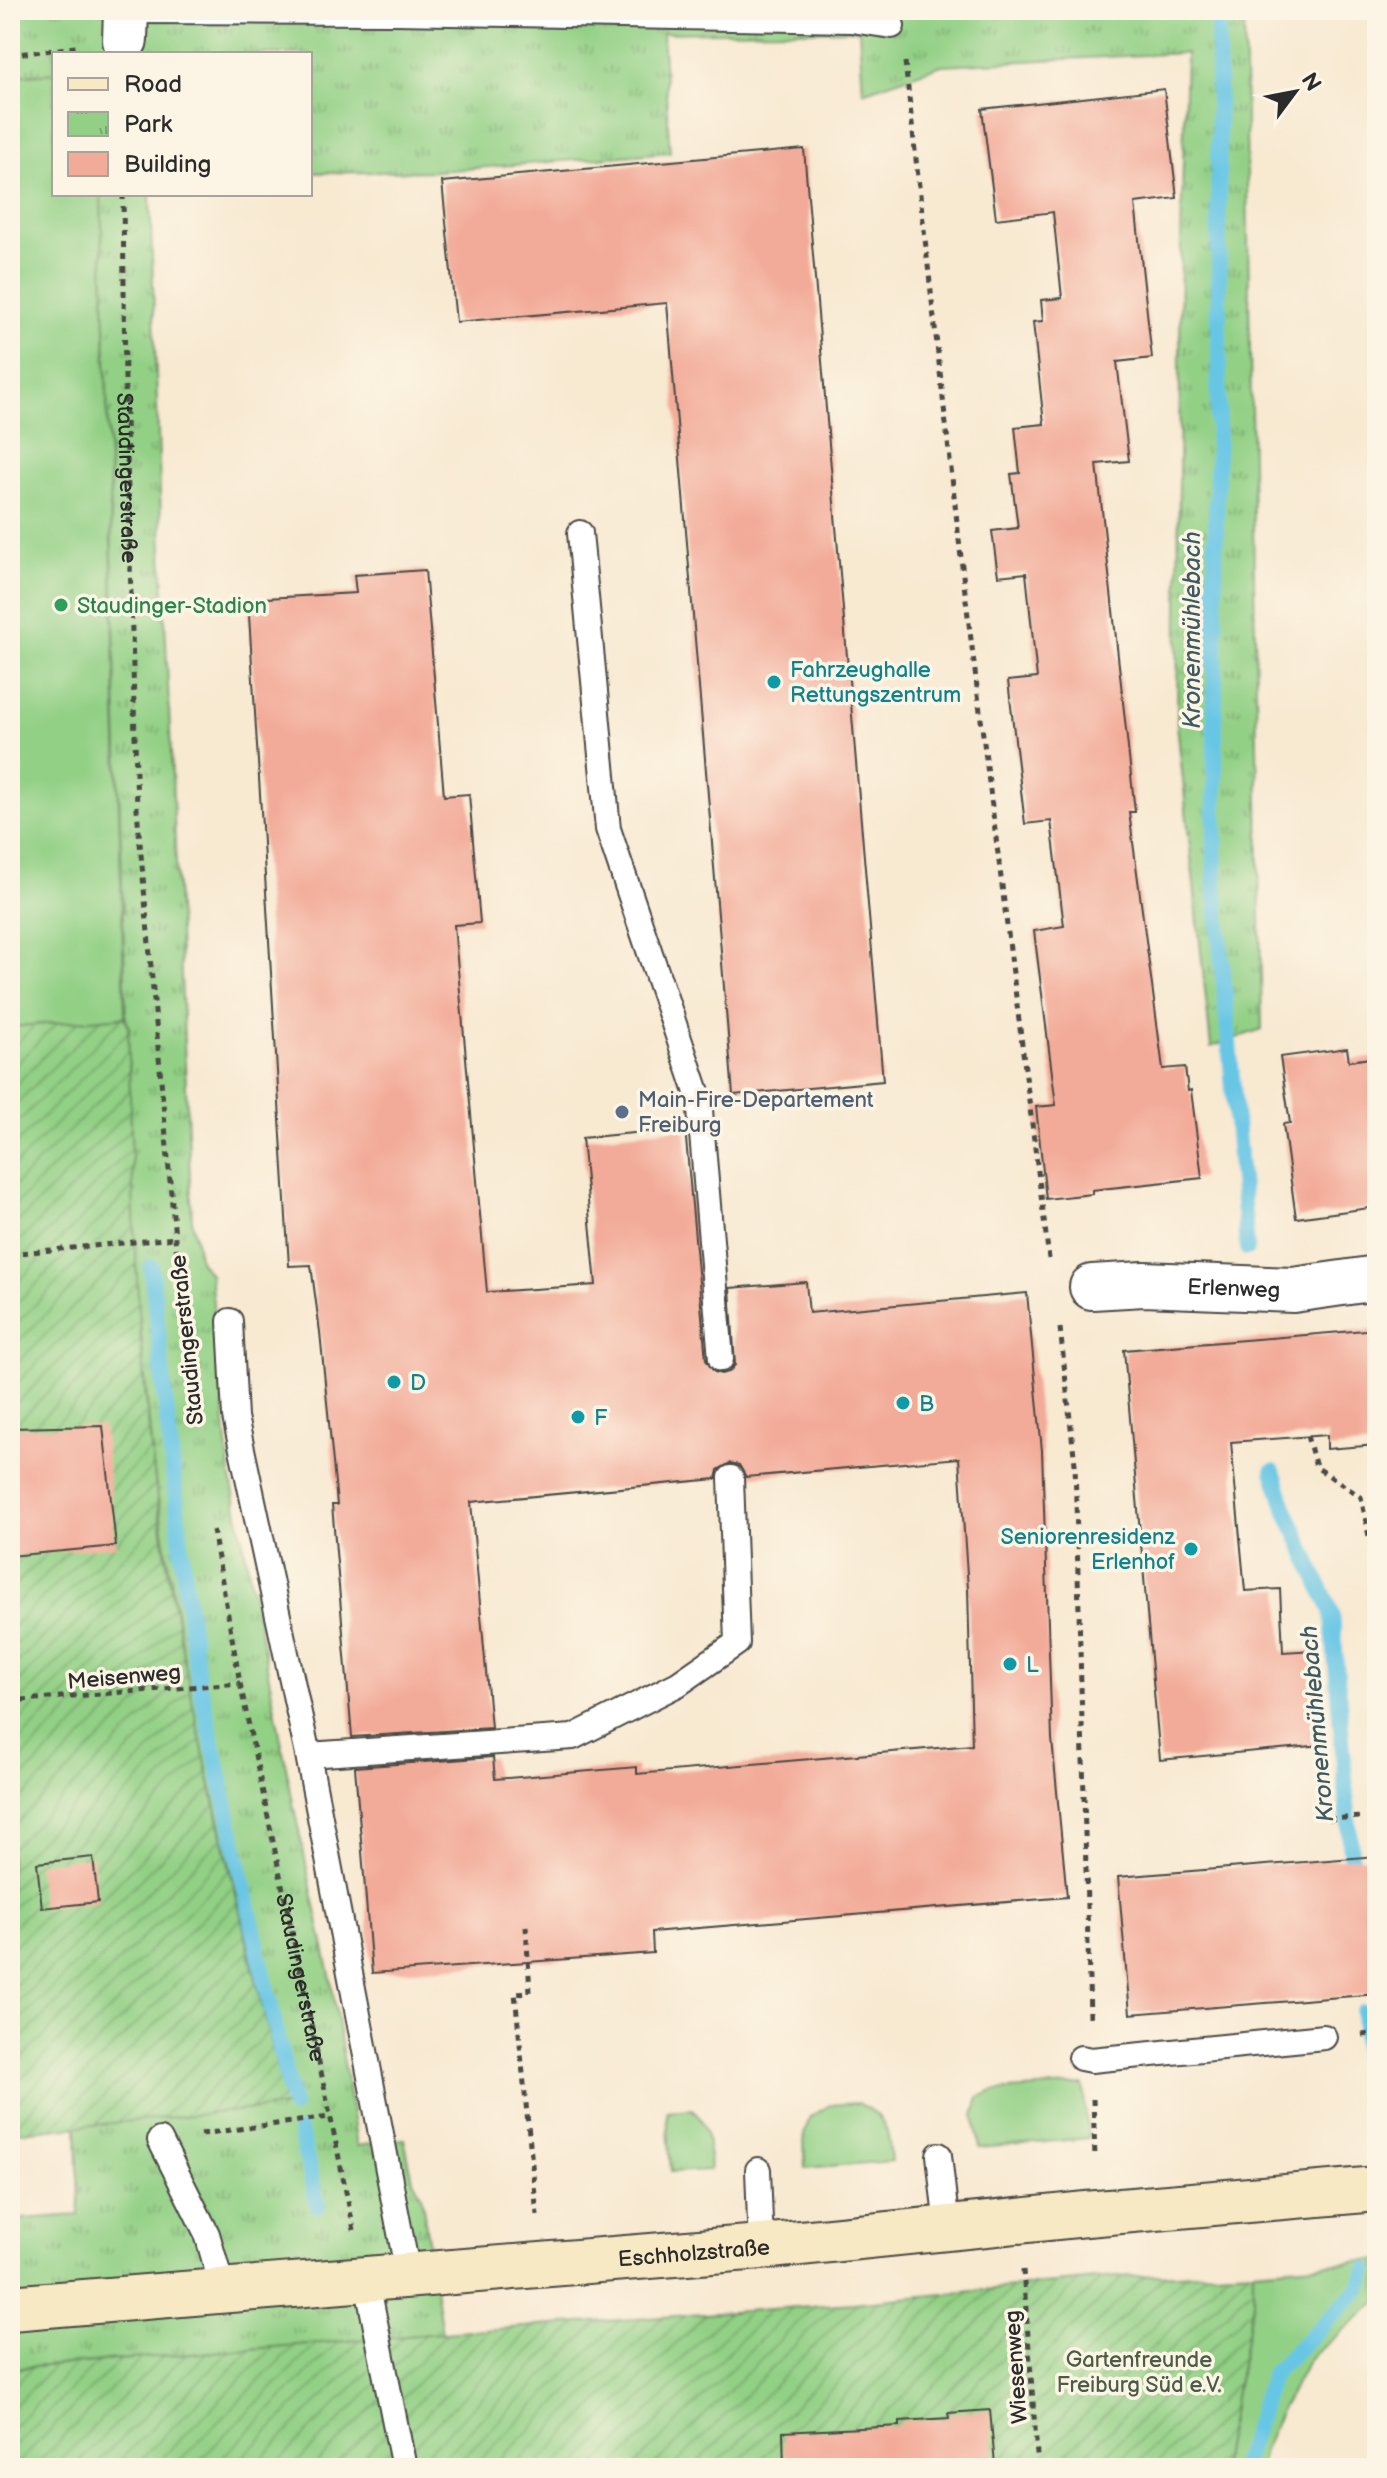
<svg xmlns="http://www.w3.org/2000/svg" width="1387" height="2478" font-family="'Balsamiq Sans',sans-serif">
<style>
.grass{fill:#92d085;stroke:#5e7e58;stroke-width:2}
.park{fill:url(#park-tufts);stroke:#5e7e58;stroke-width:2}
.garden{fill:url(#garden-furrows);stroke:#5e7e58;stroke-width:2}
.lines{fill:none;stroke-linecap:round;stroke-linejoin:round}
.stream{stroke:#67c6e5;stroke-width:16}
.building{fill:#f3ab99}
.lane-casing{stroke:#4a4844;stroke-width:28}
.street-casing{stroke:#4a4844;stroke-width:48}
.secondary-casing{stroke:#4a4844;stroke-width:48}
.path{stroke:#4a4844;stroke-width:5;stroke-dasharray:6 6;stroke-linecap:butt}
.lane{stroke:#fff;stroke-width:24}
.street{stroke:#fff;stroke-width:44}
.secondary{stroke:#f7e9c3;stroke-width:44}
.leisure-dot{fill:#2e9e5b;stroke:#fcf5e5;stroke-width:3}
.culture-dot{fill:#0f9aa8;stroke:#fcf5e5;stroke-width:3}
.service-dot{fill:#5c6f8a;stroke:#fcf5e5;stroke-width:3}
.labels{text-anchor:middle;stroke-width:7;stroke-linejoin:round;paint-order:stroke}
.street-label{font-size:22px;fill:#2b2b2b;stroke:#fcf5e5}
.leisure-label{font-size:22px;fill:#27864d;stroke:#fcf5e5;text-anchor:start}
.culture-label{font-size:22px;fill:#0d838f;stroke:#fcf5e5;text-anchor:start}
.service-label{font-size:22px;fill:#4e5e75;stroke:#fcf5e5;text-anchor:start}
.park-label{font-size:22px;fill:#4a5d46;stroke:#fcf5e5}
.water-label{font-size:24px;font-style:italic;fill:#3d5a63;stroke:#fcf5e5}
</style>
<defs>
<pattern id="park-tufts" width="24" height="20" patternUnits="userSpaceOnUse" patternTransform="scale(2)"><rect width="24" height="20" fill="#92d085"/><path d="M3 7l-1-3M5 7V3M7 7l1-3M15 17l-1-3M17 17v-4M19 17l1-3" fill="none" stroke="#77a96d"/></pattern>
<pattern id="garden-furrows" width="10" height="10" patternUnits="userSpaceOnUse" patternTransform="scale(2)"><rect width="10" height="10" fill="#92d085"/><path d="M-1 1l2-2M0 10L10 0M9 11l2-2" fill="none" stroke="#77a96d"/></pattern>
</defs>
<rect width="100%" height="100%" fill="#fcf5e5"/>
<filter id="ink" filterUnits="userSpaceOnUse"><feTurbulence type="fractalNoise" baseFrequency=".0125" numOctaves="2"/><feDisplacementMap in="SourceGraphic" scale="16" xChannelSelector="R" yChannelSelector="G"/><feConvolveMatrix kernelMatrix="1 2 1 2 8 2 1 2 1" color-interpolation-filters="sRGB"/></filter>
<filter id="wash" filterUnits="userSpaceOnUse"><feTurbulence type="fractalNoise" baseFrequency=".006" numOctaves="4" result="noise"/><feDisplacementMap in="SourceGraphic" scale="32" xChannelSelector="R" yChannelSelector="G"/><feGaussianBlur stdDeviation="1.8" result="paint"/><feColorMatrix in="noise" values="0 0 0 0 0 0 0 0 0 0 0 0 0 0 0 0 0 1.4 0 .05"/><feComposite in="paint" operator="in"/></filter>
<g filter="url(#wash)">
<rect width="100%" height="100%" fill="#f8e9d1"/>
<path class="grass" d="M54,73V194H101L125,1017L10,1027V76Z
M1083,2085L1088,2138L980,2148L974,2116L979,2097L994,2091Z
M858,2103C888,2117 888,2130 891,2161L805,2168L804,2135L810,2117L830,2105Z
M692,2109C710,2123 708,2150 710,2170L671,2172L667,2111Z
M1377,2260V2302L1309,2359L1278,2415L1263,2451L1259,2468H1221L1253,2302V2270Z"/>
<path class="park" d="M10,10H1244L1262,1029L1211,1047L1177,724L1181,236L1186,53L942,65L863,92L859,30L662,33L670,152L439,171L310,173V54H54V73L10,76Z
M101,194H150L162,552L192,1220L200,1262L210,1274L230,1473L293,1803L331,1980L357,2146L404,2139L413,2180L421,2194L442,2333L10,2369V2220L79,2215L77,2126L286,2106L188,1687L153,1466L133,1244Z"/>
<path class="garden" d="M125,1017L128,1024C132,1171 135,1319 153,1465C179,1682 237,1894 286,2106L10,2133V1027Z
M1253,2270V2302L1221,2468H10V2369L442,2333L853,2303L1116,2277Z"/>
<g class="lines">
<path class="stream" d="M1218,10L1219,362L1215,584V882L1247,1248
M151,1267L187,1601L198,1678
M1273,1471L1285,1507L1332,1613L1353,1879
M201,1690L293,2107
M1363,2012L1369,2112
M300,2132L318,2205
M1241,2468L1273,2373L1360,2288L1366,2270"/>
</g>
<g id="blocks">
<path class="building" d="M1164,89L1177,198L1135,203L1152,358L1117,362L1129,461L1097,464L1135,812H1129L1163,1069L1185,1067L1188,1091L1191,1090L1202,1178L1092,1190V1194L1046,1199L1036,1107L1056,1105L1034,931L1064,926L1051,821L1025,824L1008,681L1037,678L1026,573L998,576L992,531L1018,528L1011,474L1020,473L1015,427L1044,424L1033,322L1043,321L1041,300L1062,298L1053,212L996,219L982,109Z
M804,149L883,1081L733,1095L667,303L456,322L442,182Z
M425,570L444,796L469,794L480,923L454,925L487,1292L596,1285L582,1138L685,1128L706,1360L714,1372L721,1374L729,1372L735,1365L730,1288L806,1282L809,1313L1027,1293L1042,1451L1052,1739L1067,1897L652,1932L653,1953L372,1973L355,1767L493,1757L495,1779L637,1767V1774L972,1745L968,1589L959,1458L746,1477L739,1465L730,1463L718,1470L716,1479L471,1502L491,1728L352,1737L332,1505H337L335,1483L320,1332L311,1265L289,1266L248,599L356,593L354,575Z
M1347,1048L1349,1061L1377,1057V1207L1296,1218L1283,1124L1290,1123L1280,1057Z
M1377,1329V1445L1327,1449V1435L1231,1442L1245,1591L1280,1589L1283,1652L1315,1650L1323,1745L1160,1760L1124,1350Z
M103,1426L116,1546L10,1556V1428Z
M1377,1856V1994L1130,2014L1118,1877Z
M93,1857L98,1902L42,1908L37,1863Z
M990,2410L995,2465L955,2468H784L783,2432L900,2426V2421L949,2418L948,2413Z"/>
</g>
</g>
<g filter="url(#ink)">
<use href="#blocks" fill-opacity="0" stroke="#4a4844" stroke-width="2"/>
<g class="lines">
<defs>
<path id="lane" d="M126,11L395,12L851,20L892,26
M580,533L608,829L699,1098L721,1359
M230,1321L235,1417L308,1755L408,2274
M308,1755L573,1737L678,1684L737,1643L731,1478
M1081,2058L1091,2060L1324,2037
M160,2140L207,2234L223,2290
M939,2155L947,2228
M758,2170L761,2247
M366,2277L404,2468"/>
<g id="street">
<path d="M125,40L126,10"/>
<path id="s3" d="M1092,1287L1144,1284L1293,1290L1377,1278"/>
</g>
<g id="secondary">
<path id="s4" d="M10,2308L761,2247L1086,2214L1377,2189"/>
</g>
</defs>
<use href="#lane" class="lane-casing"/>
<use href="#street" class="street-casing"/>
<use href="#secondary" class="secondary-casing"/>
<g class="path">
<path d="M10,55L76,47"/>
<path d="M905,62L964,584L1049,1259"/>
<path id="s1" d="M123,194L125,384L137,809L175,1238L186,1334"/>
<path d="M10,1254L175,1238"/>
<path d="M1060,1328L1075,1464L1090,2017"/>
<path d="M1307,1436L1316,1467L1361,1497L1377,1576"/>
<path id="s2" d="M213,1530L240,1683L354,2230"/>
<path d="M10,1701L240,1683"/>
<path d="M1329,1819L1361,1817"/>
<path d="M526,1926L530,1992L515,1993L537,2215"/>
<path d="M1362,2035L1377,2033"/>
<path d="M1093,2099L1095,2158"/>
<path d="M201,2134L329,2117"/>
<path d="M1023,2270L1038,2468"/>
</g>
<use href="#lane" class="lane"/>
<use href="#street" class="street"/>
<use href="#secondary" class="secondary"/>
</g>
</g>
<circle class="leisure-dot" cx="61" cy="605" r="8"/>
<g class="culture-dot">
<circle cx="774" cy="682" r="8"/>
<circle cx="394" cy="1382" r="8"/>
<circle cx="903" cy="1403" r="8"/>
<circle cx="578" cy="1417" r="8"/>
<circle cx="1191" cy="1549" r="8"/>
<circle cx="1010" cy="1664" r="8"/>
</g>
<circle class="service-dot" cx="622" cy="1112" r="8"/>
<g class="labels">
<g class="street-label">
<text dy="8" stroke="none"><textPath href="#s1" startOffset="284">Staudingerstraße</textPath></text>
<text dy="8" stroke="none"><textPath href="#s3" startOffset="142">Erlenweg</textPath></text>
<text transform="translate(186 1340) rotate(-96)" y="8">Staudingerstraße</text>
<text transform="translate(124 1676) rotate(-5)" y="8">Meisenweg</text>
<text dy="8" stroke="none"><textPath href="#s2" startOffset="456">Staudingerstraße</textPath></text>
<text dy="8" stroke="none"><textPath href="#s4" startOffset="686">Eschholzstraße</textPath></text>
<text transform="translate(1015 2367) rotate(-94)" y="8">Wiesenweg</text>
</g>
<g class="leisure-label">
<text x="77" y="613">Staudinger-Stadion</text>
</g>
<g class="culture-label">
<text x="790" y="677">Fahrzeughalle<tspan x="790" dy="25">Rettungszentrum</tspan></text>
<text x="410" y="1390">D</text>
<text x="919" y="1411">B</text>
<text x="594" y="1425">F</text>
<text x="1175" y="1544" text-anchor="end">Seniorenresidenz<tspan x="1175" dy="25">Erlenhof</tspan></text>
<text x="1026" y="1672">L</text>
</g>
<g class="service-label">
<text x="638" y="1107">Main-Fire-Departement<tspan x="638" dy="25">Freiburg</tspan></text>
</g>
<g class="park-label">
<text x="1139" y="2367">Gartenfreunde<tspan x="1139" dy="25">Freiburg Süd e.V.</tspan></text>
</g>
<g class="water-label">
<text transform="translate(1192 630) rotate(-90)" y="8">Kronenmühlebach</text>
<text transform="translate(1317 1724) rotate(-95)" y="8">Kronenmühlebach</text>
</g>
</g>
<rect width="1387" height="2478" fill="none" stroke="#fcf5e5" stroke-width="40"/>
<rect x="52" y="52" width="260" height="144" fill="#fcf5e5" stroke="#a8a49b" stroke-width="2"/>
<rect x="68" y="78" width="40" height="12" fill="#f7e9c3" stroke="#a8a49b" stroke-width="2"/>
<text x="124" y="92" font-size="24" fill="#2b2b2b">Road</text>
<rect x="68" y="112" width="40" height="24" fill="url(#park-tufts)" stroke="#a8a49b" stroke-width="2"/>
<text x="124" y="132" font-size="24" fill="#2b2b2b">Park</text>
<rect x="68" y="152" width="40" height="24" fill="#f3ab99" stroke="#a8a49b" stroke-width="2"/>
<text x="124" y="172" font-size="24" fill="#2b2b2b">Building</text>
<g transform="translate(1295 92) rotate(58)" stroke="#fcf5e5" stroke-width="6" paint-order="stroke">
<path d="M0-6L14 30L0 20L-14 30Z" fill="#2b2b2b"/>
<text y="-12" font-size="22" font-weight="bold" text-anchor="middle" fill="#2b2b2b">N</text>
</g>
</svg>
